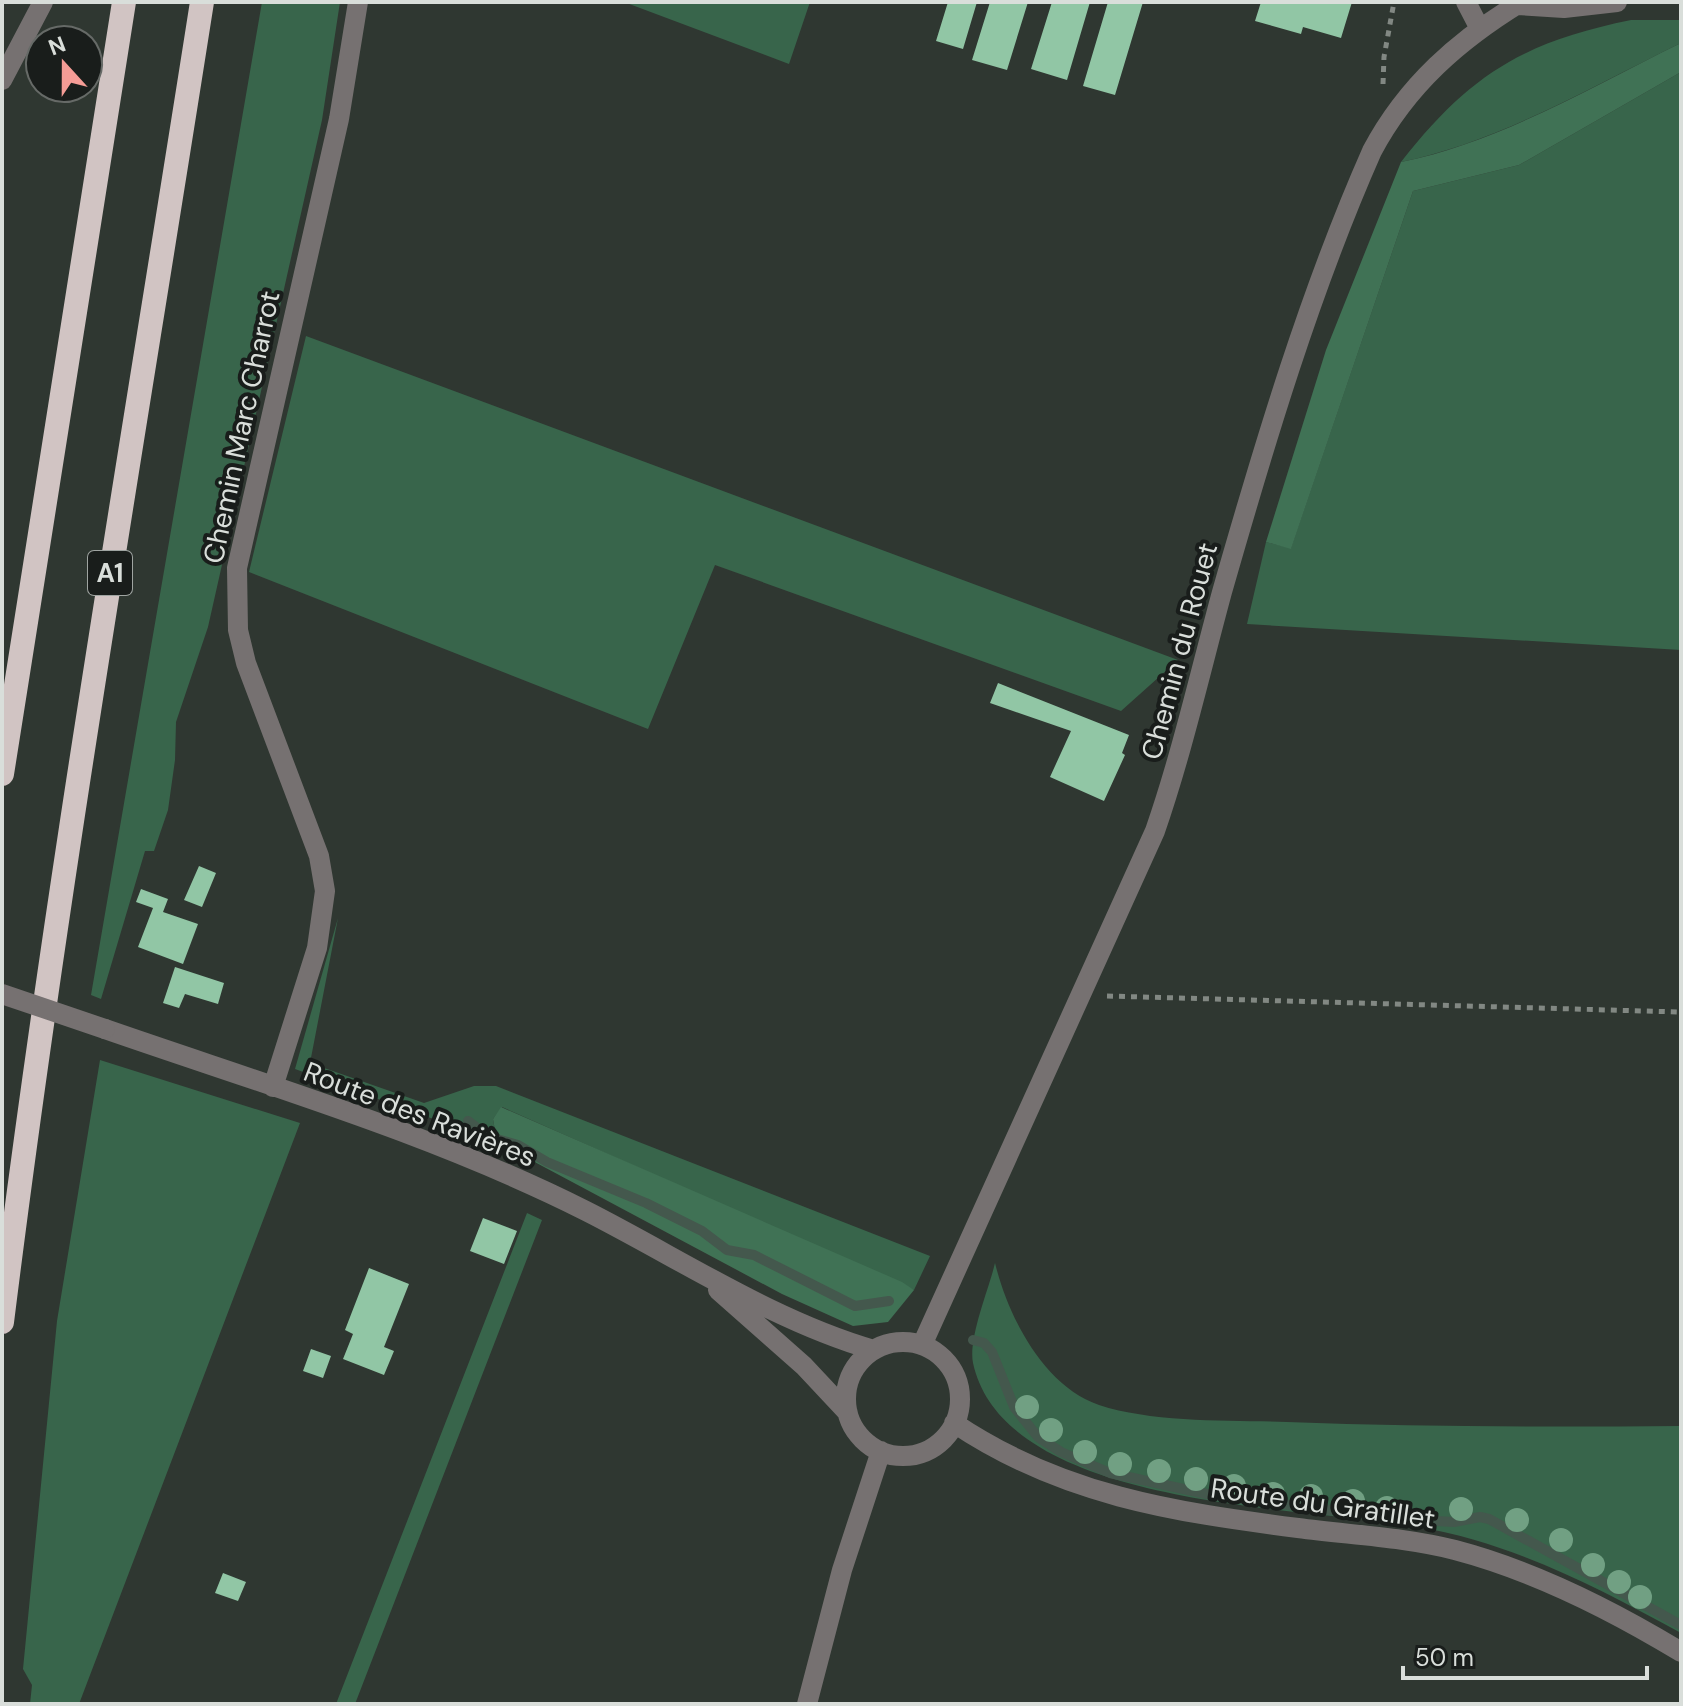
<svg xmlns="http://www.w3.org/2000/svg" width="1683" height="1706" font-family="'DM Sans',sans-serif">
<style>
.green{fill:#38654b}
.forest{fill:#407255}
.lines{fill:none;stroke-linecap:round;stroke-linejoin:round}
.stream{stroke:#44584d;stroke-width:10}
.building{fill:#91c6a5}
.path{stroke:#828883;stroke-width:5;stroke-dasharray:6 6;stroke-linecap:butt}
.minor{stroke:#767171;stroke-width:20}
.highway{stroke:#d1c4c3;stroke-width:24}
.minor-bridge{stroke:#767171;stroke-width:20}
.tree{fill:#71a083}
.labels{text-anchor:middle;stroke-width:8;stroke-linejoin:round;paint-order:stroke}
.shield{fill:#191d1b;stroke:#9fa4a1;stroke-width:2}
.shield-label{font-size:26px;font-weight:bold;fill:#d9deda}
.street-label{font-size:28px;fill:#d9deda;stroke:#191d1b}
</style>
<rect width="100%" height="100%" fill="#2f3731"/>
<path class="green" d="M262,2H340L322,120L208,627L176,722L175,760L168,810L154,851H145L101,999L91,995Z
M624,2H810L789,64Z
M1631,20H1681V43C1591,87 1499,142 1401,162C1469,75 1523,42 1631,20Z
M1681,72V650L1247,624L1266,542L1291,548L1413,191L1519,165Z
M306,336L1178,660L1121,711L715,565L648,729L249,572Z
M338,918L310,1063L424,1103L474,1086H496L930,1256L914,1290L502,1107L493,1119L497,1142L295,1069Z
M100,1060L300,1123L79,1704H30L32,1685L23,1669L57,1321Z
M527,1213L542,1220L355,1704H336Z
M995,1263C1008,1316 1043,1386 1099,1405C1154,1423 1229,1420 1287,1422C1418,1427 1549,1427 1681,1426V1633C1597,1587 1513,1543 1418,1527C1303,1506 1005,1509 973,1363C968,1338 989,1289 995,1263Z"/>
<path class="forest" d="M1681,43V72L1519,165L1413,191L1291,549L1266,542L1326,350L1401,162C1500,142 1591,87 1681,43Z
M501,1107L902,1282L914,1290L888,1322L853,1326L782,1294L497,1142L493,1119Z"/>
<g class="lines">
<path class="stream" d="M468,1121L489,1137L518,1145L547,1162L646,1203L702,1231L727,1250L754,1255L855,1306L889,1301
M973,1340L984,1343L992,1352L1014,1407L1038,1437L1061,1452L1110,1473L1211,1495L1399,1519L1454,1522L1480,1517L1489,1519L1681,1625"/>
</g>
<path class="building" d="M948,2H977L963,49L936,41Z
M990,2H1028L1007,70L972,60Z
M1052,2H1090L1067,80L1031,69Z
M1108,2H1143L1115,95L1083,86Z
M1261,2H1352L1341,38L1303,27L1301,34L1255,21Z
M998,683L1129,735L1122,753L1125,755L1104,801L1050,777L1071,731L990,703Z
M199,866L216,873L202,907L184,900Z
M141,889L168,899L163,912L198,924L183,964L138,947L153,908L136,902Z
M175,967L224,983L218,1004L185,994L179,1008L163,1003Z
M483,1218L517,1231L504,1264L470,1251Z
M369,1268L409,1284L384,1347L394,1351L384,1375L343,1359L353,1334L345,1330Z
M311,1349L331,1356L323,1378L303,1371Z
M223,1573L246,1582L238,1601L215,1593Z"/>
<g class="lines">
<path class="path" d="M1383,84L1384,57L1394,2
M1107,996L1681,1012"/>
<path class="minor" d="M1466,2L1480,29
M1517,5L1564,8L1617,2
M2,80L43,2
M105,1029C266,1085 433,1134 586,1211C679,1258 773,1321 874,1350
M273,1087L317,948L325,891L319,856L246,663L238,630L237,568L339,119L358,2
M718,1290L804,1366L848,1413
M846 1399a57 57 0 1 1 114 0a57 57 0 1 1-114 0Z
M922,1345L1155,831C1182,753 1200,673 1222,592C1264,445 1310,291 1372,151C1407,85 1459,40 1521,2
M954,1423C1061,1495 1173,1512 1298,1528C1350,1535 1404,1537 1455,1550C1535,1571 1610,1609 1681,1652
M807,1704L842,1570L881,1451"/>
<path class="highway" d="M2,774L124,2
M2,1322C57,880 133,442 202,2"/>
<path class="minor-bridge" d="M2,994L105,1029"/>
</g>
<g class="tree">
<circle cx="1027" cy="1407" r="12"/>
<circle cx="1051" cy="1430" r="12"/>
<circle cx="1085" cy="1452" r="12"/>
<circle cx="1120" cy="1464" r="12"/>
<circle cx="1159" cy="1471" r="12"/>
<circle cx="1196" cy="1479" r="12"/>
<circle cx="1234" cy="1486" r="12"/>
<circle cx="1273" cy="1494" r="12"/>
<circle cx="1311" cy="1496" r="12"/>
<circle cx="1353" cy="1501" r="12"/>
<circle cx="1387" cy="1508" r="12"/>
<circle cx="1461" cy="1509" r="12"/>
<circle cx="1517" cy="1520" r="12"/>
<circle cx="1561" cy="1540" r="12"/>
<circle cx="1593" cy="1565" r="12"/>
<circle cx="1619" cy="1582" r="12"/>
<circle cx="1640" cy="1597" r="12"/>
</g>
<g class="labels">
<rect class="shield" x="88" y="551" width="44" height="44" rx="6"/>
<g class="shield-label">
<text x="110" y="582">A1</text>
</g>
<g class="street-label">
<text transform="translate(241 427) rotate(-78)" y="10">Chemin Marc Charrot</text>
<text transform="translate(1179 651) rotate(-75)" y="10">Chemin du Rouet</text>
<text transform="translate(420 1114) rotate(21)" y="10">Route des Ravières</text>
<text transform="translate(1323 1503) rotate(8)" y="10">Route du Gratillet</text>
</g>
</g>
<rect width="1683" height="1706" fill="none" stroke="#d9deda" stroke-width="8"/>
<g transform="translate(64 64) rotate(339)"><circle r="38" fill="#191d1b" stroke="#666a67" stroke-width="2"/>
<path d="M0-6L14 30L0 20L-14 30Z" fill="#f59c96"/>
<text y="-12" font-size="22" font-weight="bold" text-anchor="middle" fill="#d9deda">N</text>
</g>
<path d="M1403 1666v12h244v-12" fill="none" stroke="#d9deda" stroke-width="4"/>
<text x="1415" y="1666" font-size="24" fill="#d9deda" stroke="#191d1b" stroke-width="6" paint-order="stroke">50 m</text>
</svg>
